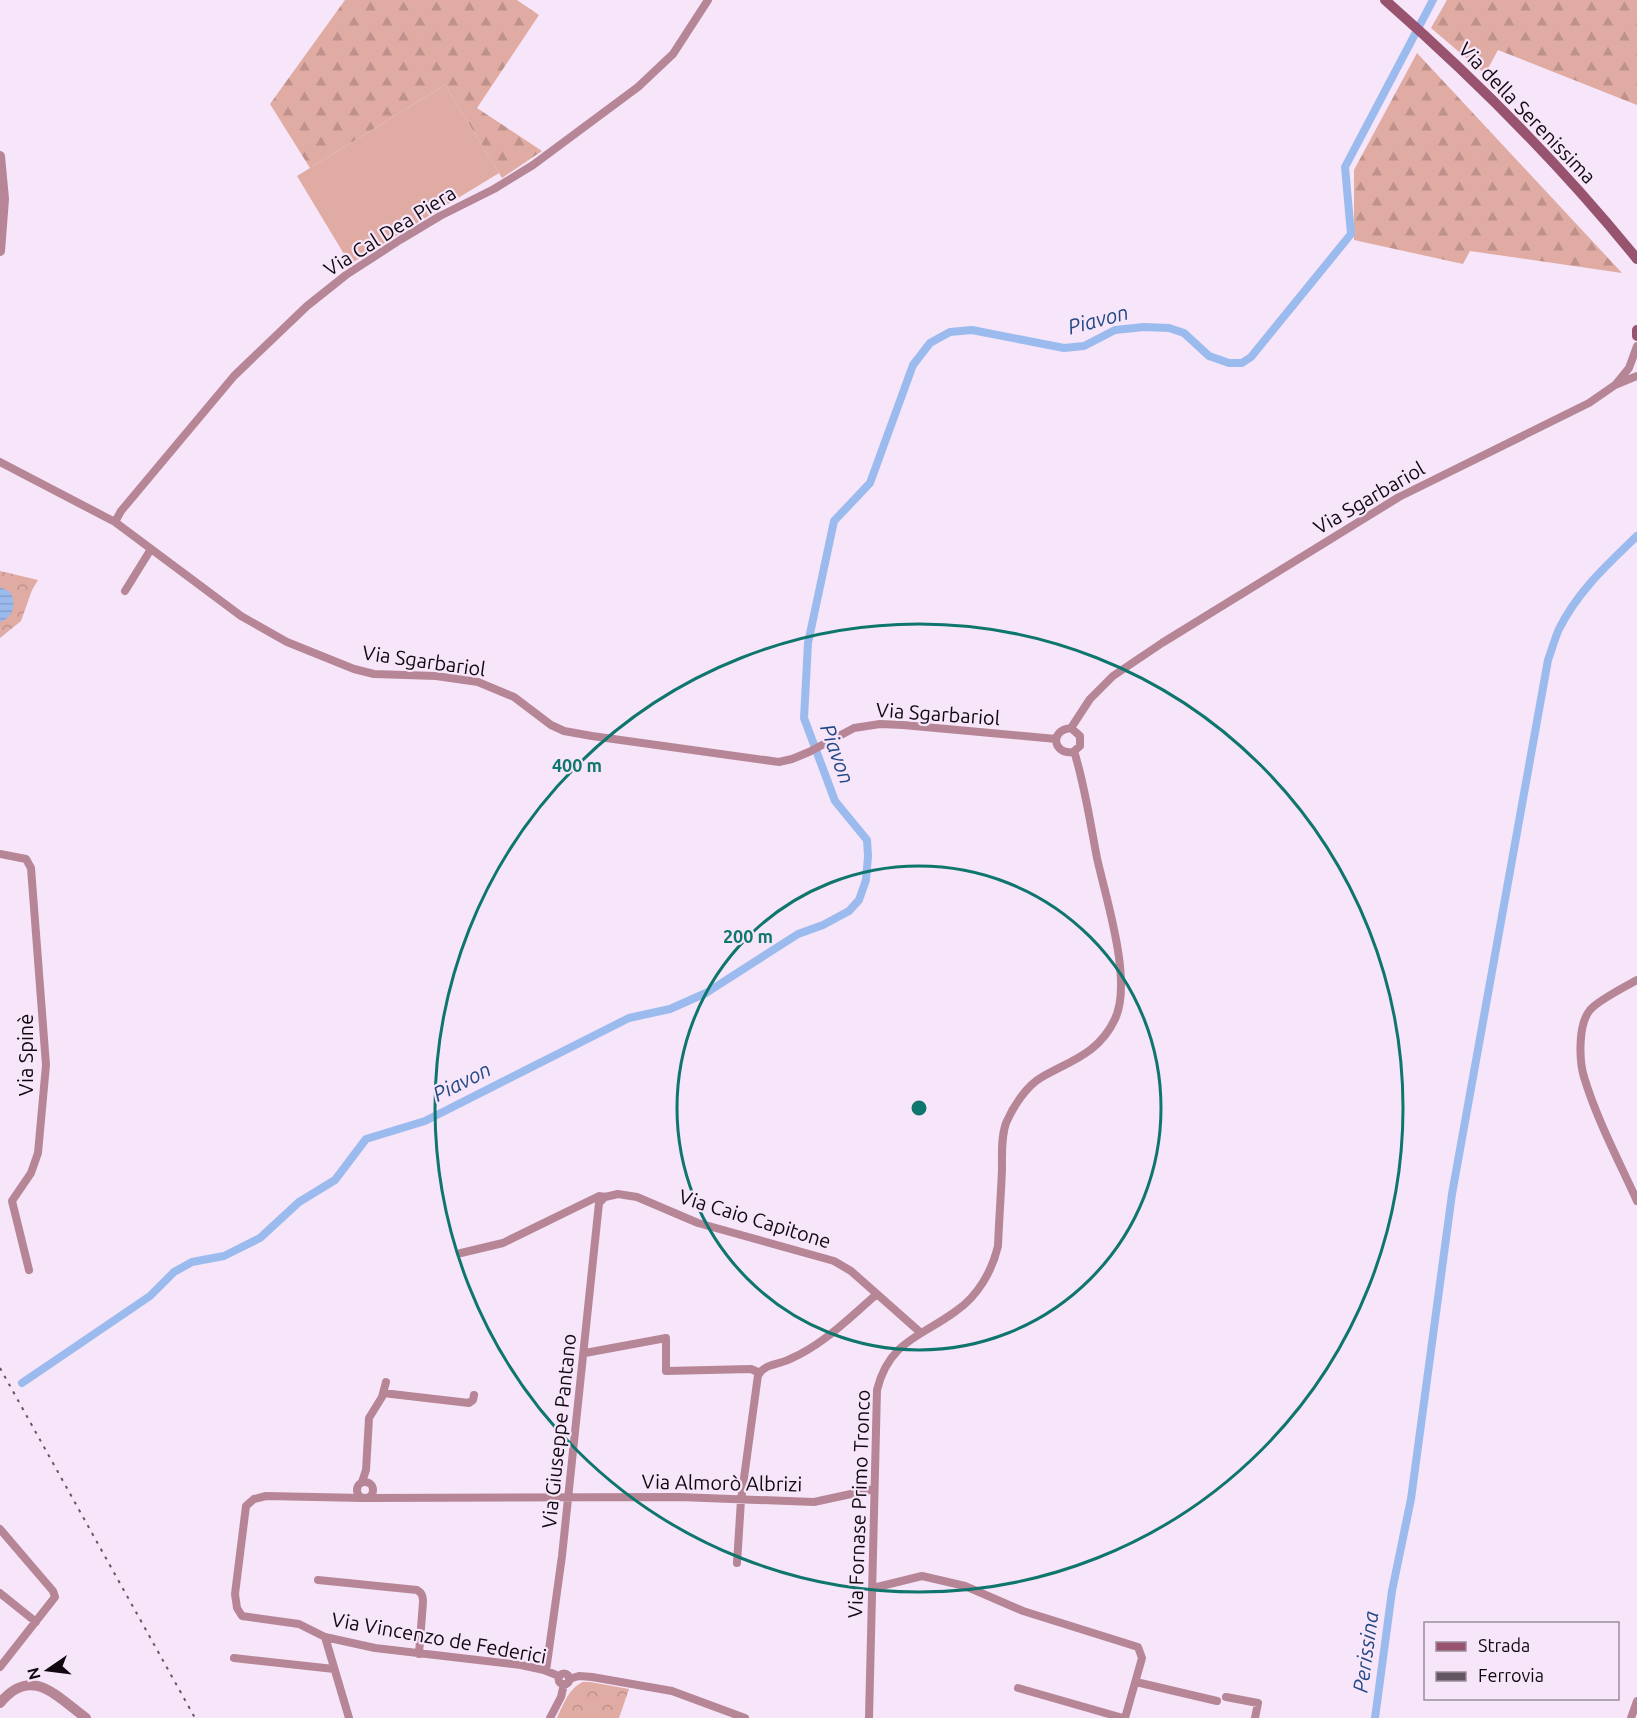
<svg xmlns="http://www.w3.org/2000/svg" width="1637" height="1718" font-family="Ubuntu,sans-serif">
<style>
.forest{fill:url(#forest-firs)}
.park{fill:url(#park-crowns)}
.pitch{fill:#dfaba3}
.water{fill:url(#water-rules)}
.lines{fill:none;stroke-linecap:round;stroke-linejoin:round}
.canal{stroke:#9bbbef;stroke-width:8}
.minor{stroke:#b68697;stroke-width:8}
.tertiary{stroke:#b68697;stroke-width:10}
.secondary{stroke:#98546f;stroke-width:10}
.rail{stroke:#625762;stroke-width:2;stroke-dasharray:3 6;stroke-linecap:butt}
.ring{fill:none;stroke:#0f766e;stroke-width:3}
.labels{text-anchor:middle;stroke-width:4.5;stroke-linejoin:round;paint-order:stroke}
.street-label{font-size:20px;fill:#0f090f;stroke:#f7e5f9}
.water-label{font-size:21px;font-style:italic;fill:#224986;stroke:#f7e5f9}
.centre{fill:#0f766e;stroke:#f7e5f9;stroke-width:3}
.ring-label{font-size:18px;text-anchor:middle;font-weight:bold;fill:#0f766e;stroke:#f7e5f9;stroke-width:4.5;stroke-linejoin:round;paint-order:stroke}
</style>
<defs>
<pattern id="forest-firs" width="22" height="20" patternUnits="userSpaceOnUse" patternTransform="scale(1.5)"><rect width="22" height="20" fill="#dfaba3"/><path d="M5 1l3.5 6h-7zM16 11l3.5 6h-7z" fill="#be928b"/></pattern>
<pattern id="park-crowns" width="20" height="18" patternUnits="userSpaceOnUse" patternTransform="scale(1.5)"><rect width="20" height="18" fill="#dfaba3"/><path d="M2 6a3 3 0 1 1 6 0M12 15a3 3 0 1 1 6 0" fill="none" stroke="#be928b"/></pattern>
<pattern id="water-rules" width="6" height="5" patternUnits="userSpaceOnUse" patternTransform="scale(1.5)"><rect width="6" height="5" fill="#9bbbef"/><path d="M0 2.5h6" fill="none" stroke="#849fcc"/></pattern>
</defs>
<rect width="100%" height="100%" fill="#f7e5f9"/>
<path class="forest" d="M345,0H517L539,15L477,108L542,151L502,178L445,85L310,168L270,104Z
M1447,0H1637V105L1498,50L1485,74L1431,28Z
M1417,53L1622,273L1470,251L1463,264L1354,240V170Z"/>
<path class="park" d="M0,571L38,580L32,590L21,621L0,638Z
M583,1682H590L629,1689L619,1718H557C563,1705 569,1688 583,1682Z"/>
<path class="pitch" d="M445,85L499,173L350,264L297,176Z"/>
<path class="water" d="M0,587L10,592C17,605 13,617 0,622Z"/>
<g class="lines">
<path class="canal" d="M22,1383L150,1296L174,1272L192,1262L224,1256L260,1238L299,1202L335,1180L366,1139L425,1121L629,1018L670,1009L706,993L798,934L823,925L849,911L859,900L866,880L868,856L867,840L835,801L804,718L808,643L834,521L870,483L913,365L930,343L950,332L972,330L1064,348L1084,346L1115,330L1144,327L1169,328L1184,333L1209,356L1229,363H1242L1251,357L1351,234L1345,167L1433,0
M1375,1718L1392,1591L1411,1499L1452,1194L1548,660C1552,649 1555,638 1559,629C1578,591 1607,565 1637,536"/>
<path class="minor" d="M1616,384L1629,368L1637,346
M0,462L115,522L241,616L287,642L354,669L374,674L436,676L478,682L514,697L551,725L564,731L592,736L779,762L792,759L809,752L854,728L880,724L903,725L1056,739
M115,522L121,511L234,376L307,306L346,275L400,240L440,216L494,189L533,165L638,87L673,54L708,0
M125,591L151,549
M1071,728L1080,736V746L1073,752C1053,755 1049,730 1071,728L1090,699L1113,676L1162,643L1399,497L1589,403L1615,385L1637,376
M0,854L26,859L31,868L46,1065L38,1153L31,1173L12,1201L29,1270
M1637,980C1626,986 1597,1001 1590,1010C1578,1024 1579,1060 1584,1077C1597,1120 1619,1161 1637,1201
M461,1253L503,1243L599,1196L605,1197L618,1194L637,1197L698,1223L834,1261L851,1271L921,1333
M585,1353L666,1338V1371L751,1369L760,1373
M383,1393L469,1403L473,1400L474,1395
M357 1490a8 8 0 1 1 16 0a8 8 0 1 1-16 0Z
M362,1482L366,1470L369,1418L382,1397L386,1382
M363,1498L266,1496L254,1499L246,1506L235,1594L237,1608L242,1616L299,1624L325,1637L375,1648L521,1665L544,1670L559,1676
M366,1498L679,1497L814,1502L874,1489
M0,1529L53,1591L55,1597L0,1667
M737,1563L741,1500L758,1375C766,1363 778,1365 790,1359C823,1345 850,1317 877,1294
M318,1580L417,1590C422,1593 423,1596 423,1602L419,1654
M873,1588L922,1576L965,1586L1023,1611L1138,1647L1142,1658L1125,1718
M0,1593L36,1622
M325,1637L349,1718
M234,1658L334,1669
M546,1671L562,1556L599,1203L605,1197
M558.5 1679a5.5 5.5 0 1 1 11 0a5.5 5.5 0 1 1-11 0Z
M569,1679L579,1676L592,1677L672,1691L745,1718
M1136,1682L1217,1701
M1018,1688L1123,1718
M1226,1697L1258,1703L1255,1718
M550,1718L561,1697L564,1684
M869,1718L877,1390C889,1341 921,1337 956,1311C978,1296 992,1271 998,1246C999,1220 1001,1195 1002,1169C1002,1154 1001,1137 1006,1123C1013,1107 1026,1086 1042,1077C1072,1060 1099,1053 1115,1019C1133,981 1106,899 1097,858C1090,822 1085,786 1074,751
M1631,1718L1637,1701"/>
<path class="tertiary" d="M0,156L4,199L0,251
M0,1703C31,1665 56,1696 86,1718"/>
<path class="secondary" d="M1385,0C1475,79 1561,165 1637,259
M1637,330V336"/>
<path class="rail" d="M0,1368L195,1718"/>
</g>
<g class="ring">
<circle cx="919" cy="1108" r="242"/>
<circle cx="919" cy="1108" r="484"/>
</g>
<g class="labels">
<g class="street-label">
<text transform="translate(1527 113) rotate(46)" y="7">Via della Serenissima</text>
<text transform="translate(390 231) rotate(-32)" y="7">Via Cal Dea Piera</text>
<text transform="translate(1369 498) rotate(-30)" y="7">Via Sgarbariol</text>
<text transform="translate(424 661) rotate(8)" y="7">Via Sgarbariol</text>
<text transform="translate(938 714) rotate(4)" y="7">Via Sgarbariol</text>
<text transform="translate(26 1055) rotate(-90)" y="7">Via Spinè</text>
<text transform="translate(755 1219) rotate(17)" y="7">Via Caio Capitone</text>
<text transform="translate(559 1431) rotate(-84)" y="7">Via Giuseppe Pantano</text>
<text transform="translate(722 1483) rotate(1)" y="7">Via Almorò Albrizi</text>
<text transform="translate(859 1504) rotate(-88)" y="7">Via Fornase Primo Tronco</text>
<text transform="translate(439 1638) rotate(10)" y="7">Via Vincenzo de Federici</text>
</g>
<g class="water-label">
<text transform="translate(1098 320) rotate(-15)" y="7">Piavon</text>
<text transform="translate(837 754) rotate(70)" y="7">Piavon</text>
<text transform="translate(462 1082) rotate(-27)" y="7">Piavon</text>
<text transform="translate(1366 1652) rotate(-82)" y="7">Perissina</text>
</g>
</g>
<circle cx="919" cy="1108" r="9" class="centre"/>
<g class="ring-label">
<text x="577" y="772">400 m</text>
<text x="748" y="943">200 m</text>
</g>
<rect x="1424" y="1622" width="195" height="78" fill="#f7e5f9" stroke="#9a8d9b" stroke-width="1.5"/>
<rect x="1436" y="1642" width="30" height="9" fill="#98546f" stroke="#9a8d9b" stroke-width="1.5"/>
<text x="1478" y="1652" font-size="18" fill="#0f090f">Strada</text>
<rect x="1436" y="1672" width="30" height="9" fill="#625762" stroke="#9a8d9b" stroke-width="1.5"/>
<text x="1478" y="1682" font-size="18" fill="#0f090f">Ferrovia</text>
<g transform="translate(48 1670) rotate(256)" stroke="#f7e5f9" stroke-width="4.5" paint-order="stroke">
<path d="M0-4.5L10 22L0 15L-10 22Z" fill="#0f090f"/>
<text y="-9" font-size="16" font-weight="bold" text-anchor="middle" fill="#0f090f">N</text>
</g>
</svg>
